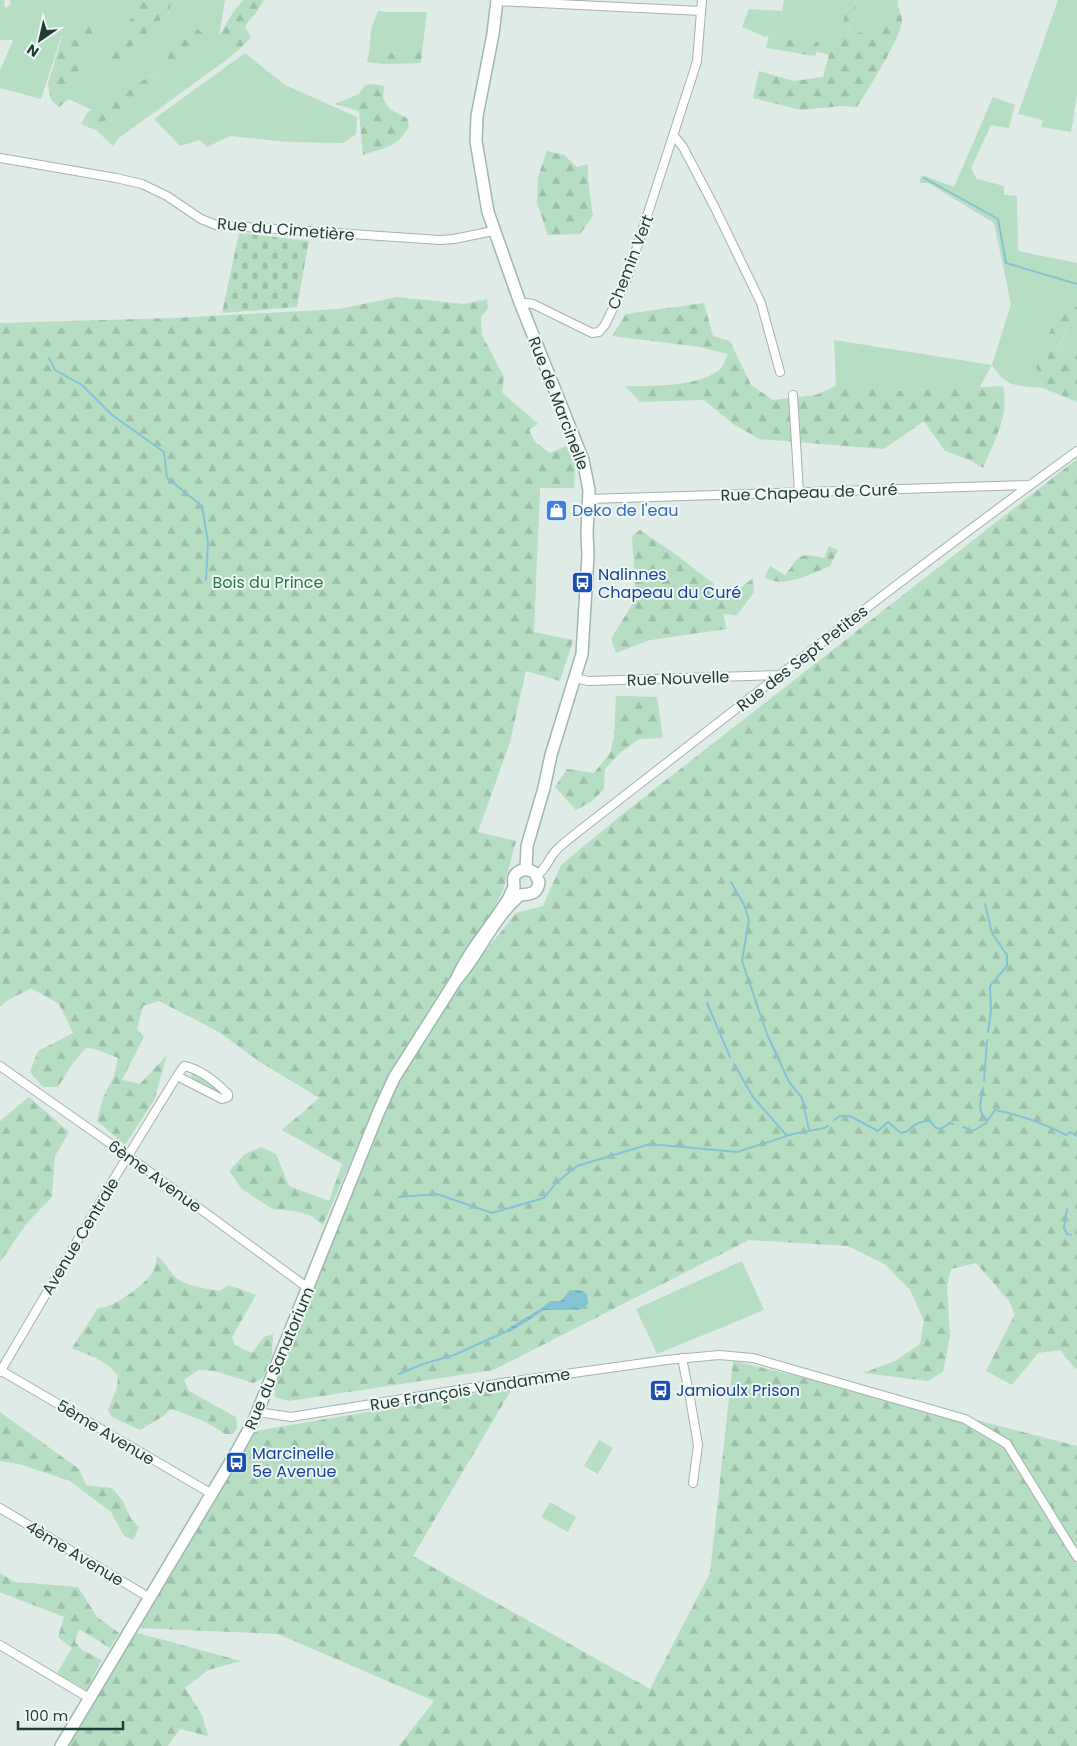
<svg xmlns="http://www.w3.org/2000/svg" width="1077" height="1746" font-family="Poppins,sans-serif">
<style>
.grass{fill:#b6dec3}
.forest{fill:url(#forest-firs)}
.cemetery{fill:url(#cemetery-stones)}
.water{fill:url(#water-ripples)}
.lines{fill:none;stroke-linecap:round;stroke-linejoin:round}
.stream{stroke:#83c3d4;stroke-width:2}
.street-casing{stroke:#a2b3ae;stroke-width:10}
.secondary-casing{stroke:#9db8b0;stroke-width:14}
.street{stroke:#fff;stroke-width:8}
.secondary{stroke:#fff;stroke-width:11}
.labels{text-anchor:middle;stroke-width:4;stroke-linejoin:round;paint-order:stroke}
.street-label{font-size:16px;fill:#1f3c36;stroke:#eff8f4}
.shop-label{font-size:16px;fill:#366cbe;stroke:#eff8f4;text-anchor:start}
.transit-label{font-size:16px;fill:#164399;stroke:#eff8f4;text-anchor:start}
.park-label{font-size:16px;fill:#27754a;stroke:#eff8f4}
</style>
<defs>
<pattern id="forest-firs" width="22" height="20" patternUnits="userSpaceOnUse" patternTransform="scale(1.25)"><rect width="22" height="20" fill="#b6dec3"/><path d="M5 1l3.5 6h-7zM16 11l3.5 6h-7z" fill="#9cbfa8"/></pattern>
<pattern id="cemetery-stones" width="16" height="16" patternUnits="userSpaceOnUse" patternTransform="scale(1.25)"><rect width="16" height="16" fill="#b6dec3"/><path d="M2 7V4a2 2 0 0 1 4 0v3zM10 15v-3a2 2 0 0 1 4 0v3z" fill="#9cbfa8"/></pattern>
<pattern id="water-ripples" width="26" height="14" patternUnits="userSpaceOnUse" patternTransform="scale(1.25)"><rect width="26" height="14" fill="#83c3d4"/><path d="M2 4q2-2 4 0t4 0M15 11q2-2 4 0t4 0" fill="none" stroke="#6ba0ad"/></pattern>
</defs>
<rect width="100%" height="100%" fill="#dfebe6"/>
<path class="grass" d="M0,0H4L5,8L11,5L10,0H137L136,11L106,54L170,12L171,0H225L219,36L233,55L119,138L113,146L96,130L106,120L161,76L152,75L92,110L69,99L96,23L61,37L41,99L0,88V71L13,40H0Z
M784,0H845L847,5L839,41L832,44L829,55L817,52L820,44L770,33L766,37L742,27L749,9L782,11Z
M854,0H898V5L864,31L847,38L857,8Z
M1058,0H1077V94L1071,132L1041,127L1043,120L1018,114Z
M378,11L389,12H427L422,52L369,53L371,29Z
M245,53L285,85L357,117L356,134L343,143L288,142L230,136L207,147L200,140L180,146L154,119Z
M993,97L1015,105L1009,128L991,125L971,168L977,179L1004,186V195L1017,196L1018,251L1077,263V307L1068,304L1035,363L1043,388C1018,385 1007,389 992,365L979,388L908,391L836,386L834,340L992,365L1011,304L994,223L928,183H919L922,175L954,187Z
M1077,314V345L1057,351L1073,316Z
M192,1073H196L218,1089L221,1094H219L191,1078Z
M742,1261L764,1310L657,1354L636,1309Z
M599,1440L613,1448L598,1474L584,1466Z
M550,1502L576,1517L568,1532L541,1517Z"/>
<path class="forest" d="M137,0H171L170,11L112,65L106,54L136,11Z
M243,0H264L257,11L245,26L251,38L233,55L219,36L232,14Z
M845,0H854L857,8L847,37L864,31L898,5C899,10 902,16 902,21C902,36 867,91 857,107L842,106L801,110L753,98L759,71L794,81L823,77L832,44L839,41L847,5Z
M93,9L96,23L69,99L59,107L51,100L48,84L62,37L78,29L81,12Z
M196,28L209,38L192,48L181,64L163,68V52Z
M769,33L820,43L815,56L766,48Z
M422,52L421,63L384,64L367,62L369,53Z
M152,75L161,76L106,120L96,130L81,124L88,112Z
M370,84L384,86L383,98L389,109L407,118L409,126C397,148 386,147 363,155L359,111L335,104L359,94L365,85Z
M547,151L564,155L577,167L588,164V180L593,216L580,234L548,235L537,203L538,177Z
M397,297L464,304L487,299L488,308L481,317L482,335L504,377L502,392C513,404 527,412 538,424L529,430L535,442L550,453L566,446L575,465L574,488H540L534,632L573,640L560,681L526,671L510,742L478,832L516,841L503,890L490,916L401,1055L357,1147L323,1225L310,1215L294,1211L272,1209L242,1189L229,1171L245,1154L261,1147L276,1154L289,1186L329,1201L342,1164L282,1130L319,1098L257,1060L219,1032L159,1001L143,1006L137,1029L144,1037L122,1080L140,1084L167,1055L154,1100L125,1145L97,1121L103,1098L114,1076L118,1058L95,1049L86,1048L73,1063L58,1087H43L30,1072L38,1051L73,1033L59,1004L31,988L5,1002L0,1007V323L174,318L339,309Z
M704,303L713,336L730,341L751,385L773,400L816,395L836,386L908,391L1003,386C1010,415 994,442 983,468L970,460L945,451L924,421L884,449L759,439L733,424L704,400L640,402L625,386C652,386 695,387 718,371C723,368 725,359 728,354L700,347L612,336L626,314Z
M1068,304L1077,307V314L1073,316L1057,350L1077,345V402L1043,388L1035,363L1058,315Z
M1077,459V1368L1075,1369L1060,1350L1038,1353L1012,1385L986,1371L1015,1314L1009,1301L976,1263L951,1269L947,1286L950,1336L943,1372L928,1381L863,1373L895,1361L920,1344L924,1321L910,1290L886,1265L848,1246L749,1240L493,1370L289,1401L274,1397L278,1372L346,1209L390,1093L459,984L516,913L543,906L561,865L624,813Z
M640,530L671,551L713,583L717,595L734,598L743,586L753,578L754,592L737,615L723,614L727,629L650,640L616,653L611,639L636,598L632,536Z
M829,546L838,550L830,566C812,573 783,590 764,577L770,566L785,575C801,555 798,552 824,558Z
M616,696L657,697L663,738L639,739L620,753L605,769L604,789L592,801L576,810L555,787L567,769L594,773L610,753L614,736Z
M29,1097L69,1132L55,1156L52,1197L27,1223L0,1262V1121Z
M157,1256C166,1262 169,1272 176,1278C188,1287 205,1288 219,1291L229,1285L256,1295L232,1337L235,1345L252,1353L264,1337L273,1334L272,1355L263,1378L253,1383L215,1371L198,1370L184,1380L189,1391L236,1417L237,1428L233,1434H225C210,1422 189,1415 170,1409L165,1415L140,1430L112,1417L108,1410L117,1388L118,1376C105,1359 90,1356 72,1348L98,1308C114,1308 141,1287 151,1275C155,1270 156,1262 157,1256Z
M733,1361L868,1392L1077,1446V1746H399L434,1701L278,1634L139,1628L256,1431L513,1387L413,1556L650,1689L710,1573Z
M0,1412L79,1469L86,1485L112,1488L123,1501L131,1519L139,1527L133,1540L124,1536L111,1512L70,1481L19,1464L0,1461Z
M0,1573L15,1582L78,1587L97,1617L119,1633L110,1648L79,1629L75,1642L82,1650L102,1660L86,1690L57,1673L72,1648L58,1637L64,1617L2,1593L0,1592Z
M134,1632L241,1661L208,1670L185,1688L202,1715L208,1736L180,1729L168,1746H67Z"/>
<path class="cemetery" d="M239,233L309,241L297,307L222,313Z"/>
<path class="water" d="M578,1290L584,1291L587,1295L588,1304L578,1310H544L510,1332H505L507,1329L542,1308L550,1301H560L571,1291Z"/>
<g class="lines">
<path class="stream" d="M924,178L998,219L1006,263L1077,284
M49,358L55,370L82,385L112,415L164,452L167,478L202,506L208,542L206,580
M731,882L744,905L749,920L742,961L767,1034L789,1082L802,1098L809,1130
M985,904L992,933L1007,955V966L990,986L991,1011L988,1032
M707,1003L730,1057
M734,1064L753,1097L787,1136
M984,1081L987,1040
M983,1088C981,1100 976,1113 988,1120
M834,1120L840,1116H850L878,1131L888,1122L901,1133L908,1131C913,1124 921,1121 930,1121L936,1128L941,1129L950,1123L953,1124
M963,1127L973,1131L986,1123L995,1110C1020,1115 1043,1123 1066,1135L1070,1132L1077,1136
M399,1197L437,1194L492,1213L544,1198L556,1183L577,1166L650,1144L737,1152L793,1134L824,1128L828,1126
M1067,1209L1064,1228L1067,1234L1071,1235
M399,1374L423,1364L454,1355L505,1332"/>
<defs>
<path id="street" d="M497,1L701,11
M674,136L683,147L715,208L761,303L780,372
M0,158L116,178L142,184L167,196L201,219L216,225L440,240L454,239L493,231
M521,306L526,303L533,304L592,333L599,332L605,325L626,281L693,74L697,61L702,0
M793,395L799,492
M589,499L1029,485
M575,678L588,681L781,675
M537,875C546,869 548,860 554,853C561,844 571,838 579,831C744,703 908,573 1077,451
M0,1066L128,1156L308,1288
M682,1358L690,1398L698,1445L693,1483
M0,1370L212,1494
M0,1372L115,1177L177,1076L184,1066C200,1069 217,1083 228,1094V1097L222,1099L177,1076
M258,1412L291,1417L502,1383L666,1360L719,1355L753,1358L965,1419L1007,1444L1077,1557
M0,1508L150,1598
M0,1645L89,1698"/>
<path id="secondary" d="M497,0L493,34L477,116L476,141L488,212L519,300L583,460L589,490L587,533L588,555L582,654L551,755L544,788L527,846L526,869
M61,1746L236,1453L255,1418L379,1111L394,1078L456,980C479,955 493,917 520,895C530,894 538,894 539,882L535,873C529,869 523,868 517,873C512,877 514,881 514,887C513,890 510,895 509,898C492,926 469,950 456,980"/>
</defs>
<use href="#street" class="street-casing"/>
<use href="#secondary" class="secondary-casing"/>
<use href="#street" class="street"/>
<use href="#secondary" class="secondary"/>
</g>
<defs>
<symbol id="shop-square" viewBox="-11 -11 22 22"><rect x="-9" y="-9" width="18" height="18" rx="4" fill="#3f7fe0" stroke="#eff8f4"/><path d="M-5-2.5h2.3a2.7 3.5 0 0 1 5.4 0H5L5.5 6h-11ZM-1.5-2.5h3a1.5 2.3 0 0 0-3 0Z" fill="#fff"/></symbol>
<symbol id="bus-square" viewBox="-11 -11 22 22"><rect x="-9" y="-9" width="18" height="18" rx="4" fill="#1a4fb4" stroke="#eff8f4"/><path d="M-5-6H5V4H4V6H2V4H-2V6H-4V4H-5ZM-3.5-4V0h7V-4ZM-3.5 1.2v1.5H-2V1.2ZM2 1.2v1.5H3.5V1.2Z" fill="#fff"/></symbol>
</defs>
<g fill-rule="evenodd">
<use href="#shop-square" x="544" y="498" width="25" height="25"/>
<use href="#bus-square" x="570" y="570" width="25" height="25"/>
<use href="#bus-square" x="648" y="1378" width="25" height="25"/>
<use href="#bus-square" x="224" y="1450" width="25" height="25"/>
</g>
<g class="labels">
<g class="street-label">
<text transform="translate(286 229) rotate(5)" y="6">Rue du Cimetière</text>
<text transform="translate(630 262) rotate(-69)" y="6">Chemin Vert</text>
<text transform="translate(559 403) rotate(69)" y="6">Rue de Marcinelle</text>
<text transform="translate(809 492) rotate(-2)" y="6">Rue Chapeau de Curé</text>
<text transform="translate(802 658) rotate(-38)" y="6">Rue des Sept Petites</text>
<text transform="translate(678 678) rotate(-2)" y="6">Rue Nouvelle</text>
<text transform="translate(155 1176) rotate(36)" y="6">6ème Avenue</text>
<text transform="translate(80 1236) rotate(-59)" y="6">Avenue Centrale</text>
<text transform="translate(279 1358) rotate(-67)" y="6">Rue du Sanatorium</text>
<text transform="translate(470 1389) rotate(-9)" y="6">Rue François Vandamme</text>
<text transform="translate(106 1432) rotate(31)" y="6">5ème Avenue</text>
<text transform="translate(75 1553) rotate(31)" y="6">4ème Avenue</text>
</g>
<g class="shop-label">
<text x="572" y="516">Deko de l'eau</text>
</g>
<g class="transit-label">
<text x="598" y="580">Nalinnes<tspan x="598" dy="18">Chapeau du Curé</tspan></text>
<text x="676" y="1396">Jamioulx Prison</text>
<text x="252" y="1459">Marcinelle<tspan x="252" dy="18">5e Avenue</tspan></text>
</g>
<g class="park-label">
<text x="268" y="588">Bois du Prince</text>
</g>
</g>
<g transform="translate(40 40) rotate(214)" stroke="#eff8f4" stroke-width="4" paint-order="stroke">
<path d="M0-4L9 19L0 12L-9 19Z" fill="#1f3c36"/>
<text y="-8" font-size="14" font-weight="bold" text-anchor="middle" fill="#1f3c36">N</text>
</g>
<path d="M18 1721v8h105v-8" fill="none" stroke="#1f3c36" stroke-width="2.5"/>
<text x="25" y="1721" font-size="15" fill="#1f3c36" stroke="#eff8f4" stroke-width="4" paint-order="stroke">100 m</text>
</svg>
